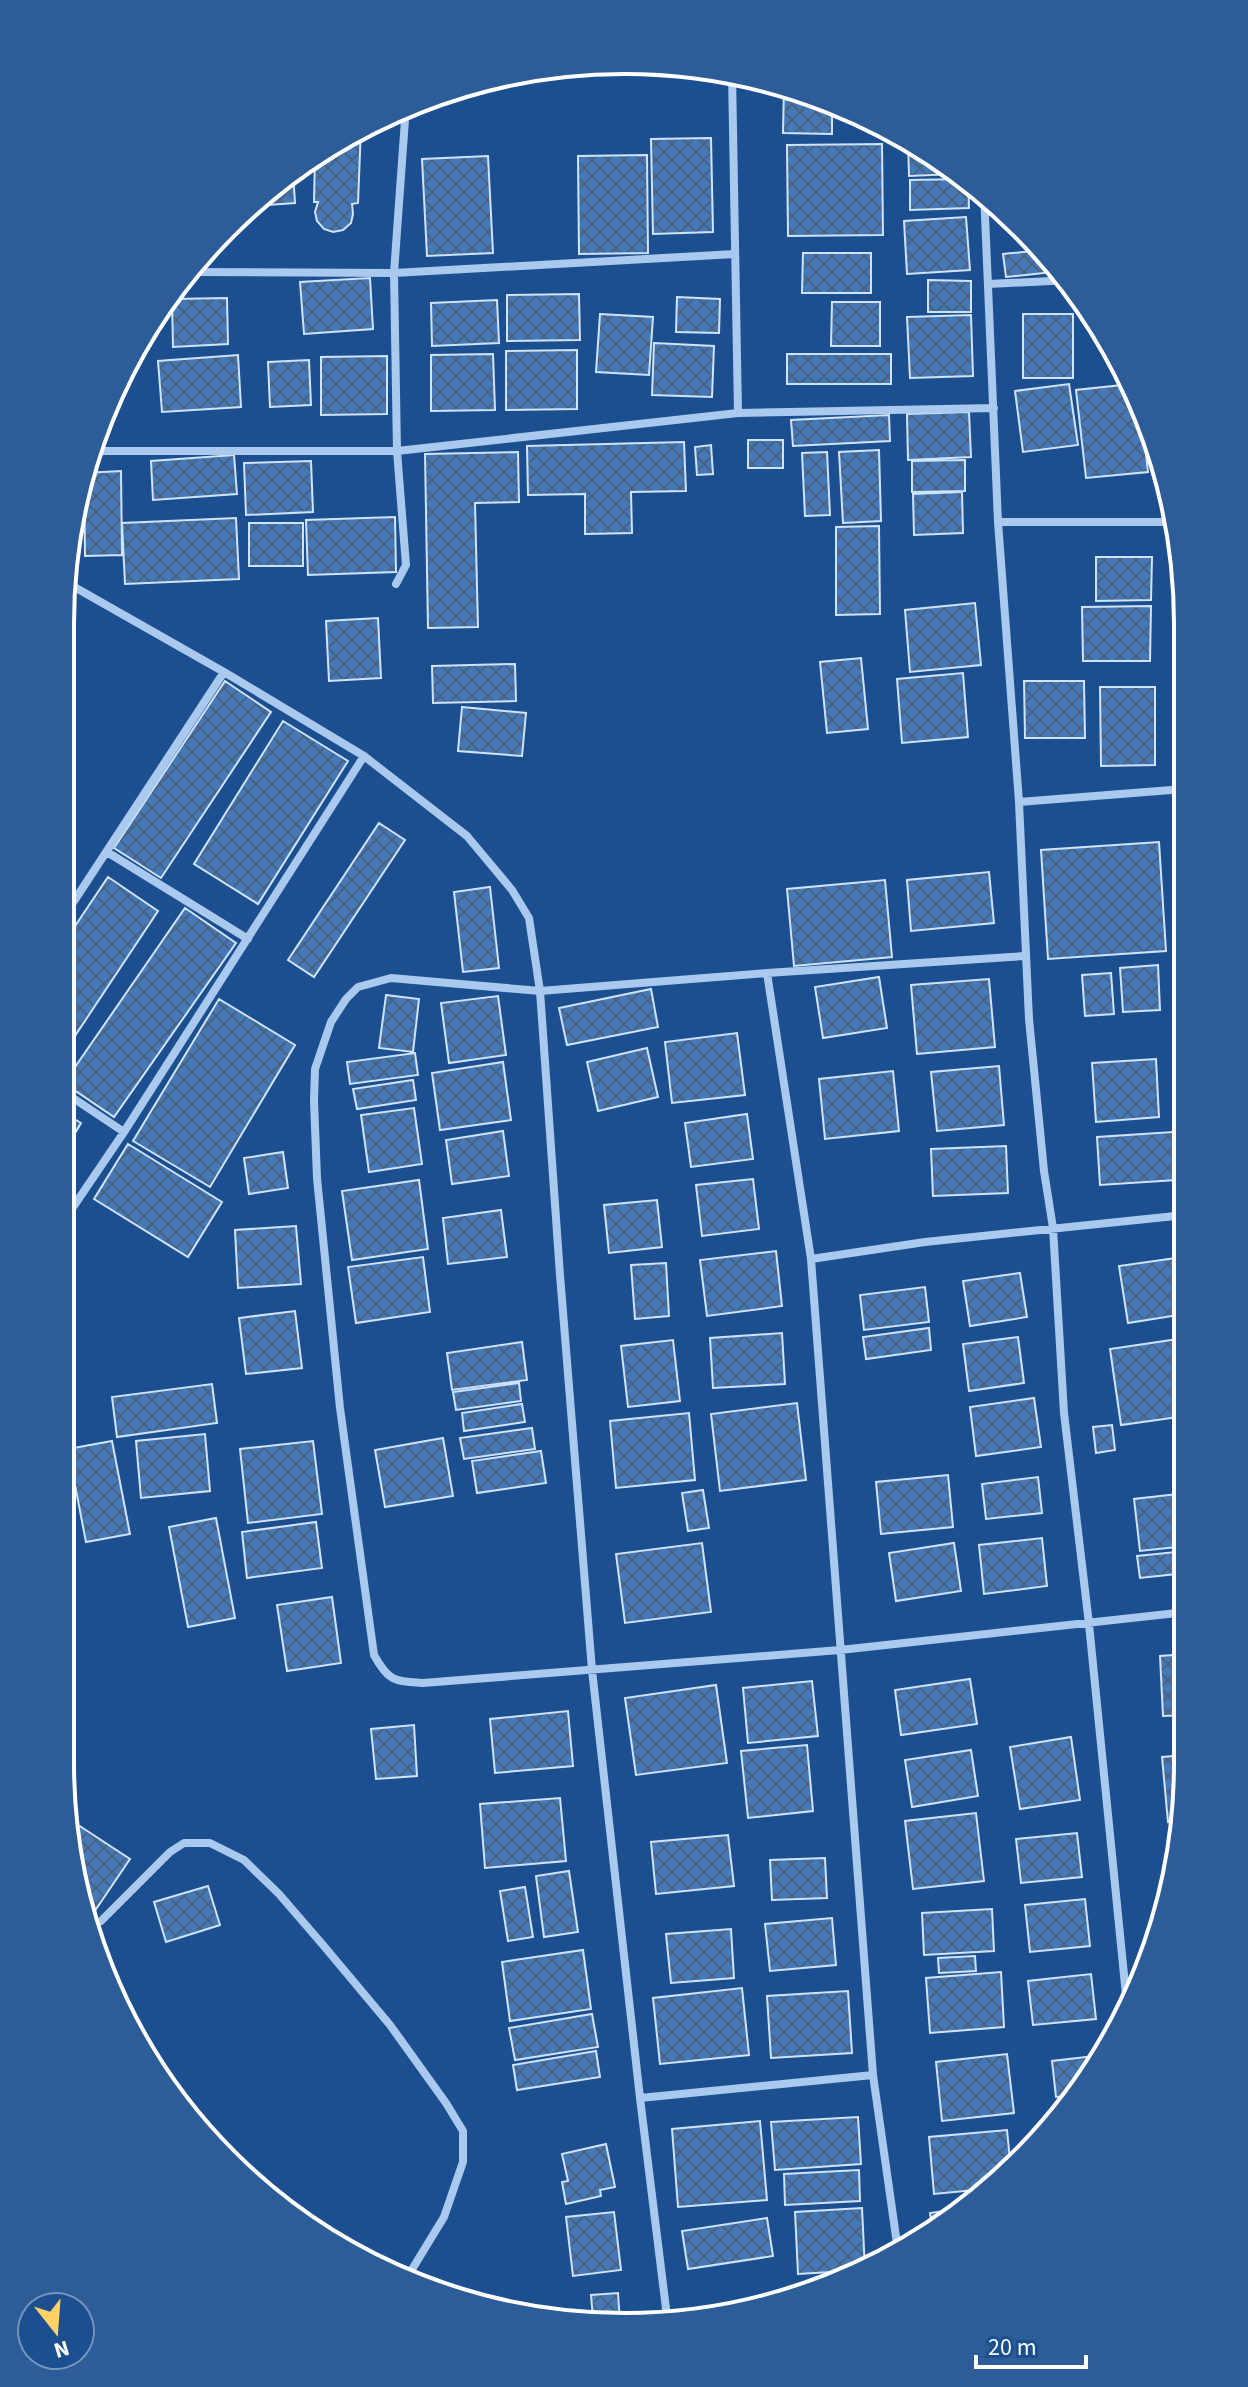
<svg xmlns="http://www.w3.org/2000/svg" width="1248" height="2387" font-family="'Source Sans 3',sans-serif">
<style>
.building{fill:url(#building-cross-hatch);stroke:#cfe3fa;stroke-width:2}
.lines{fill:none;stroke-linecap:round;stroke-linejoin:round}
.street{stroke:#a9c9ee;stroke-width:8}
.rim{fill:none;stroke:#fff;stroke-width:4}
</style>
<defs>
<pattern id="building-cross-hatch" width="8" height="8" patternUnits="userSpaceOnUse" patternTransform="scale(2)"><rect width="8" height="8" fill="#4478b7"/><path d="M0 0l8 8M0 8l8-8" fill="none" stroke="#486282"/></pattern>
</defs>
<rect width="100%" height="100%" fill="#1b4f8f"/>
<path class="building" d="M784,85L832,103V134L783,133Z
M361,127L358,203L352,204L353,214L351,223L343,230L333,232L324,229L317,221L315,212L318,202H314L315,155L342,135Z
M711,138L713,232L653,234L651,139Z
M908,141L958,174L909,176Z
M882,144L883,235L788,236L787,145Z
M647,155L648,253L579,254L578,156Z
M488,156L493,253L427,256L422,159Z
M293,171L295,203L268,205L267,189Z
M965,179L968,181L969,208L910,210V180Z
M966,217L970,270L907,274L904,221Z
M1043,250L1063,271L1006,277L1003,254Z
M803,253H871V293H802Z
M370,278L373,329L304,334L300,282Z
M928,280L971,281V312H928Z
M579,294L580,340L507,341V295Z
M677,297L720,299L719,333L676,332Z
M227,298L228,344L173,347L172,299Z
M497,300L499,343L432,346L431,303Z
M832,302H880V346H831Z
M600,314L653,317L649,375L596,372Z
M1023,314H1073V378H1023Z
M971,315L973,376L910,378L907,317Z
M654,343L714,346L712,397L652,395Z
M577,350V409L506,410V351Z
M493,354L495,410L431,411V355Z
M787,354H891V384H787Z
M238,355L241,407L162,412L158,361Z
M387,356V414L321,415V357Z
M309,360L311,405L270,407L268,362Z
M1069,384L1078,445L1023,452L1015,391Z
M1131,384L1140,400L1148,472L1086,478L1076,390Z
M969,412L971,457L908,460L907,414Z
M889,415L890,441L793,446L791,420Z
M748,440H783V468H748Z
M684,442L686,491L631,492L632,533L585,534V494L528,495L527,446Z
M711,445L713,474L697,475L695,447Z
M879,450L881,521L843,523L839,452Z
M518,452L519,502L475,503L478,627L428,628L425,454Z
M827,452L830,515L805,516L802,453Z
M234,455L237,494L153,500L151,461Z
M965,460V491L912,492V461Z
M311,461L313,512L246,515L244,463Z
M121,471L122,555L85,556L84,473Z
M962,492L963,533L914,535L913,494Z
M395,517L396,572L308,575L306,520Z
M236,518L239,579L125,584L122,523Z
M249,523H303V566H249Z
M879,526L880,614L836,615V527Z
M1096,557H1152L1151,600L1096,601Z
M975,603L981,665L910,672L905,610Z
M1151,606L1150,661H1083L1082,607Z
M378,618L381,678L329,681L326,621Z
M861,658L868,729L827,733L820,662Z
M515,664L516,701L433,703L432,666Z
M963,673L968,737L902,743L897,679Z
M225,681L271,712L161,878L114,848Z
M1024,681H1084L1085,738H1025Z
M1100,687H1155V765L1101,766Z
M462,707L526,713L522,756L458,751Z
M283,721L348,761L258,904L194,864Z
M379,823L405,840L314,977L288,960Z
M1159,842L1166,951L1048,959L1041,850Z
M989,872L994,923L911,931L907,880Z
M108,877L158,911L61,1057V947Z
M885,880L892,957L794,966L787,889Z
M490,887L499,968L463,972L454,892Z
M185,908L236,943L114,1117L64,1083Z
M1158,965L1160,1010L1123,1012L1120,968Z
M1111,973L1114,1014L1085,1016L1082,975Z
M879,977L887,1028L823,1038L815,987Z
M989,979L995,1047L917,1054L911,985Z
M651,989L658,1027L567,1045L559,1008Z
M386,995L419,999L413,1052L379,1048Z
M498,996L506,1055L449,1063L441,1003Z
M219,999L295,1045L210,1187L133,1141Z
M737,1033L745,1095L672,1103L665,1042Z
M647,1048L658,1097L598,1111L587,1062Z
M1185,1050V1113H1178L1174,1051Z
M415,1053L418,1075L350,1084L347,1062Z
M1156,1059L1159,1117L1096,1122L1092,1063Z
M503,1062L511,1120L440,1130L432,1073Z
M999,1066L1004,1125L937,1131L931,1072Z
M893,1071L899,1131L825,1139L819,1079Z
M413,1080L416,1100L357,1109L353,1089Z
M414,1108L422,1164L369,1172L361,1115Z
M61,1111L81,1123L61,1157Z
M747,1114L753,1159L691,1167L685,1123Z
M503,1131L509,1176L452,1184L446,1140Z
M1173,1132L1176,1180L1100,1185L1097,1137Z
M128,1144L222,1202L188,1257L94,1199Z
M1006,1146L1008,1193L933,1196L931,1149Z
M283,1152L288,1188L249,1194L244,1158Z
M753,1179L759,1229L702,1236L696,1185Z
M419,1180L428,1249L352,1260L342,1191Z
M657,1200L662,1247L609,1253L604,1205Z
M501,1210L507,1257L448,1264L443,1218Z
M296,1226L301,1284L238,1288L235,1230Z
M776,1251L782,1306L707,1316L700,1260Z
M423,1257L430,1312L356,1323L348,1267Z
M1183,1257L1185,1314L1128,1323L1119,1266Z
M666,1263L669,1316L635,1319L631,1265Z
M1020,1273L1027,1317L970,1326L963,1281Z
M925,1287L929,1322L864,1330L860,1295Z
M295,1311L302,1368L246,1374L239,1318Z
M929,1328L931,1350L866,1359L863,1337Z
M782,1333L785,1384L713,1388L710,1338Z
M1018,1337L1024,1383L969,1391L963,1344Z
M1185,1338L1186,1416L1121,1425L1110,1349Z
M673,1340L680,1401L628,1407L621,1346Z
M522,1342L527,1380L452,1390L447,1353Z
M519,1383L521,1401L456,1410L453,1392Z
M212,1384L217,1423L117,1437L112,1397Z
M1034,1398L1041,1447L976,1456L970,1407Z
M797,1403L806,1480L720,1491L711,1414Z
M522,1404L525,1422L464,1431L462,1413Z
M689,1413L695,1480L616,1488L610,1421Z
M1112,1425L1115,1450L1096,1453L1093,1427Z
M532,1428L535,1449L464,1459L460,1438Z
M205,1434L210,1491L141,1498L136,1441Z
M443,1438L453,1496L385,1507L375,1450Z
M112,1441L130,1534L86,1542L68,1449Z
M313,1441L322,1514L248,1523L240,1449Z
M541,1451L546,1483L477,1493L472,1461Z
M948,1475L953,1527L881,1534L876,1482Z
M1038,1477L1042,1513L986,1519L982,1484Z
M703,1490L709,1528L688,1531L682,1493Z
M1186,1493V1546L1140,1551L1134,1499Z
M216,1518L235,1618L188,1627L169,1527Z
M316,1522L322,1568L247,1578L242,1532Z
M1042,1538L1047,1586L984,1594L979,1545Z
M702,1543L711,1612L625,1623L616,1554Z
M954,1543L961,1591L896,1601L889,1553Z
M1186,1551V1573L1140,1578L1137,1556Z
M332,1597L341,1663L287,1671L277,1605Z
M1186,1654L1187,1715L1163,1716L1160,1656Z
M970,1679L977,1724L901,1735L895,1690Z
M812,1681L818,1736L748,1743L743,1688Z
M716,1685L727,1763L636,1775L625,1698Z
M568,1711L573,1766L495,1773L490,1719Z
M414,1725L417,1776L376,1779L371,1729Z
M1071,1737L1080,1800L1020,1809L1010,1747Z
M807,1745L813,1811L748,1818L741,1751Z
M971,1750L978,1796L912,1807L905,1760Z
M1187,1755V1799L1183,1820L1168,1822L1162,1757Z
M560,1798L566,1861L485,1868L480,1804Z
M976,1813L984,1881L913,1889L905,1821Z
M69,1819L130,1859L88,1921L86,1920Z
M1077,1833L1082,1877L1021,1883L1016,1839Z
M728,1835L734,1886L656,1894L651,1842Z
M825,1858L827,1898L772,1900L770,1860Z
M569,1871L578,1932L544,1937L536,1876Z
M208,1886L220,1925L166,1942L154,1902Z
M525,1887L533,1937L508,1941L500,1891Z
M1085,1899L1090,1946L1030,1952L1025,1905Z
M992,1909L994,1951L924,1955L922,1913Z
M832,1918L836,1965L770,1971L765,1924Z
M731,1929L734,1978L671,1983L666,1934Z
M583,1950L591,2009L510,2021L502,1962Z
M975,1956L976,1971L939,1973L938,1958Z
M1001,1972L1004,2027L930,2033L926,1978Z
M1091,1974L1096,2019L1033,2025L1028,1981Z
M742,1988L749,2055L660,2064L653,1998Z
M848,1991L852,2053L771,2058L767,1996Z
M592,2014L598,2047L515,2060L509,2028Z
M596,2051L600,2077L517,2090L513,2065Z
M1007,2054L1014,2113L942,2121L936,2062Z
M1094,2056L1095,2061L1070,2096L1056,2097L1052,2061Z
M858,2117L861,2164L775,2170L771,2122Z
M760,2121L767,2200L678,2207L672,2129Z
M1007,2130L1011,2170L985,2189L934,2194L929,2137Z
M606,2144L615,2187L600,2190L601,2196L566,2204L562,2182L568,2181L562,2154Z
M859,2170L860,2201L785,2205L784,2174Z
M862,2208L865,2270L798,2274L795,2212Z
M957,2209L932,2227L930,2213Z
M614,2212L621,2270L573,2276L566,2217Z
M767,2218L773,2256L688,2269L682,2231Z
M618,2293L620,2322L593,2319L591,2295Z"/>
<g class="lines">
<path class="street" d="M732,73L738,413
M984,192L998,522H1176
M185,272L394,273L406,106
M989,284L1071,280
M89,451H397L394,273L735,254
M998,522L1019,802
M1176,522L1183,789
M396,584L406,565L397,451L738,413L994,408
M224,672L364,756L467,836L512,890L529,918L540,991L391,978L358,987L346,999L331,1022L315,1069L314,1101L317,1178L340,1408L374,1655C389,1682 394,1681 423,1683L840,1650L1186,1612
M107,852L248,939
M61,921L224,672L62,580
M767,973L811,1259
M61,1090L124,1132
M61,1225L124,1132L364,756
M87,1928L101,1921L170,1852L184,1843H210L244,1860L279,1894L323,1945L390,2025L446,2103L463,2131V2162L444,2217L408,2276
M1128,2015L1089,1624L1064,1413L1053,1228L1044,1171L1029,1019L1019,802L1184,789
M640,2098L592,1670L560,1275L540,991L767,973L1025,956
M898,2251L873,2075L811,1259L925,1242L1185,1215
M668,2325L640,2098L873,2075"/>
</g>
<path d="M0 0H1248V2387H0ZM624 74H624A550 550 0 0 1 1174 624V1763A550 550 0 0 1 624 2313H624A550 550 0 0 1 74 1763V624A550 550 0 0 1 624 74Z" fill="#2d5d98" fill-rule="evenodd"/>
<path class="rim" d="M624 74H624A550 550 0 0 1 1174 624V1763A550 550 0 0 1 624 2313H624A550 550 0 0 1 74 1763V624A550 550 0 0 1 624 74Z"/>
<g transform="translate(56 2331) rotate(163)"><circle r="38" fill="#1b4f8f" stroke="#7695bc" stroke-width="2"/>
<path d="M0-6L14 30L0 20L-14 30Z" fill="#ffd166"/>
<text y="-12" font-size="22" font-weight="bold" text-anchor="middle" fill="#ffffff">N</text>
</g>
<path d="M976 2355v12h110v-12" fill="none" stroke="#ffffff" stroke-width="4"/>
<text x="988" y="2355" font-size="24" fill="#ffffff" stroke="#1b4f8f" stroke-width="6" paint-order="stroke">20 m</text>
</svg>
